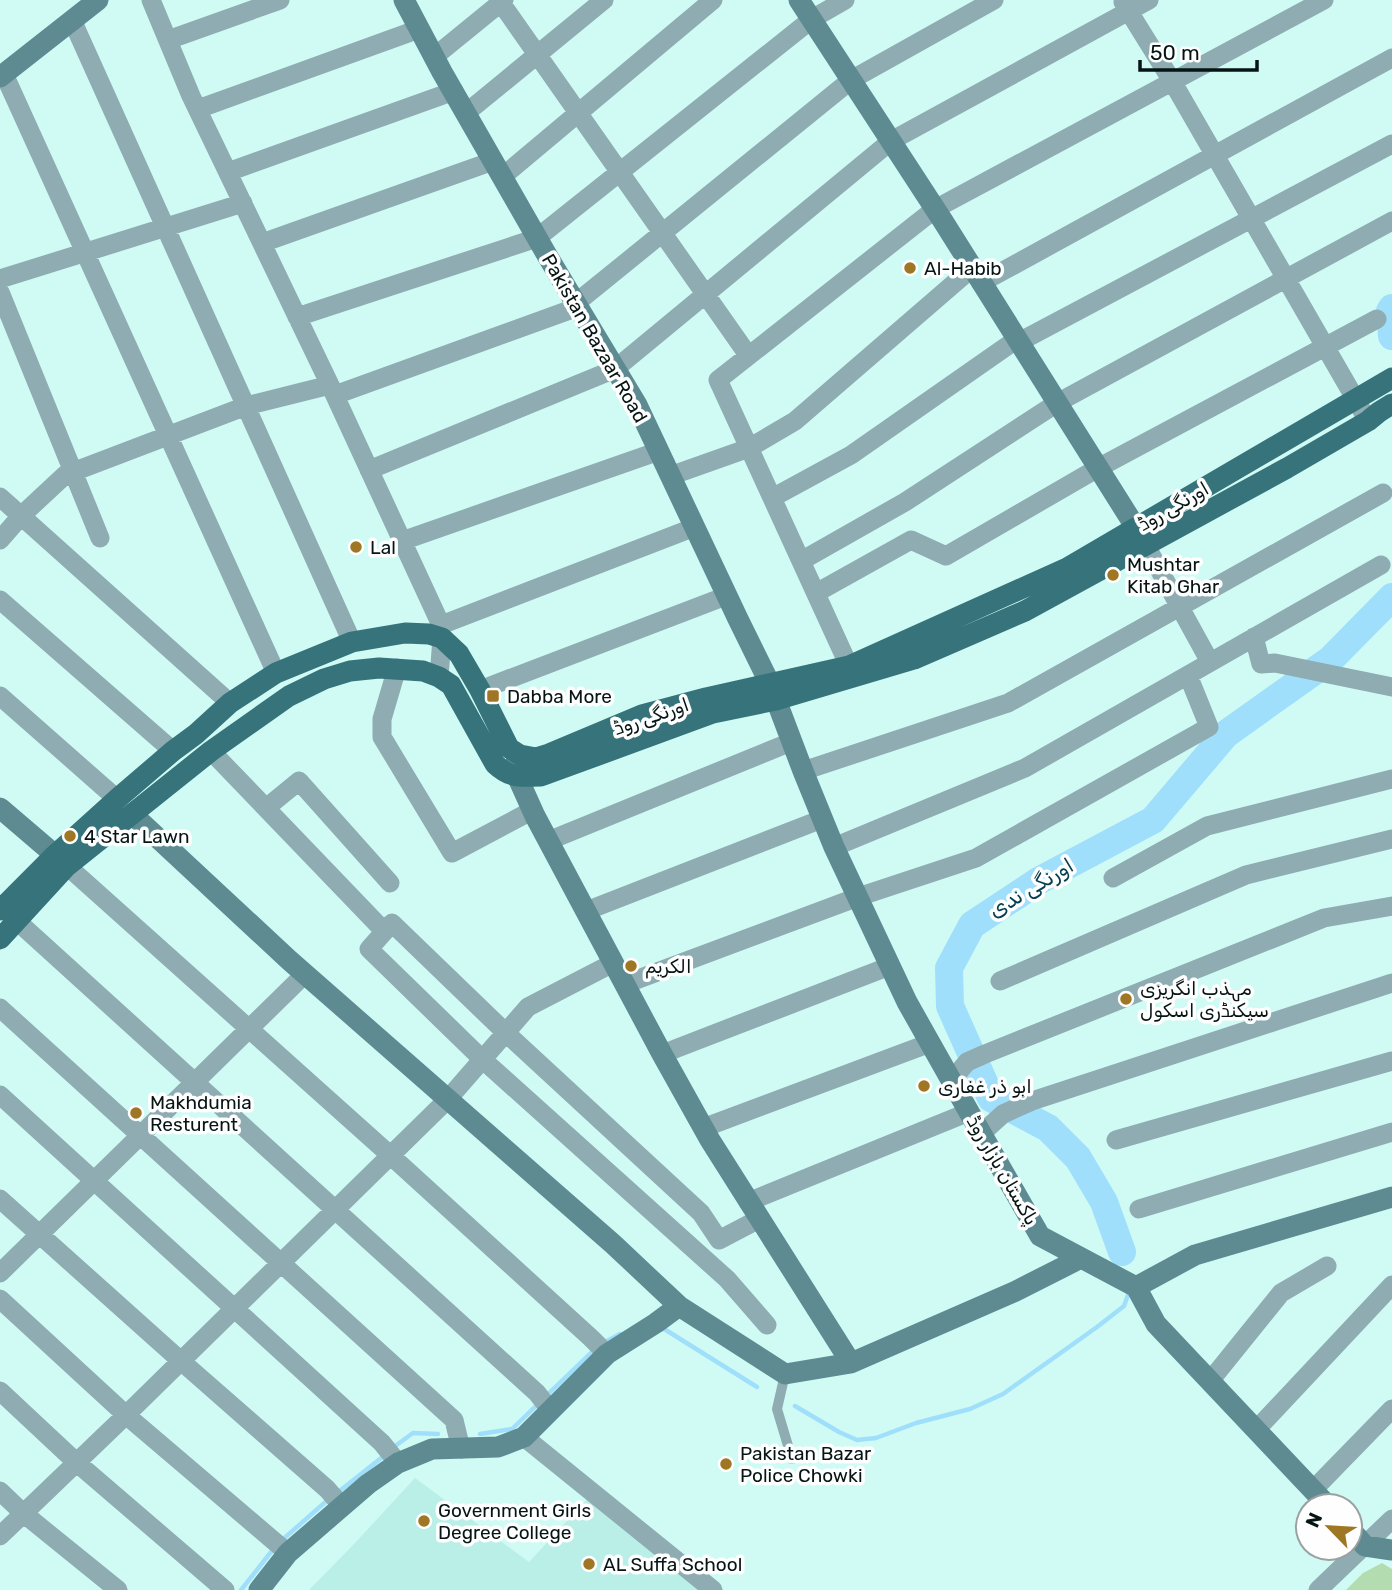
<svg xmlns="http://www.w3.org/2000/svg" width="1392" height="1590" font-family="Rubik,Cairo,sans-serif">
<style>
.built{fill:#baefe8}
.green{fill:#b3dcb1}
.lines{fill:none;stroke-linecap:round;stroke-linejoin:round}
.stream{stroke:#a0dffb;stroke-width:4.5}
.river{stroke:#a0dffb;stroke-width:28}
.lane{stroke:#8eacb1;stroke-width:10}
.street{stroke:#8eacb1;stroke-width:19}
.secondary{stroke:#5d8b91;stroke-width:21}
.primary{stroke:#36737b;stroke-width:21}
.poi-dot{fill:#9e7624;stroke:#fefefe;stroke-width:2.5}
.labels{text-anchor:middle;stroke-width:7;stroke-linejoin:round;paint-order:stroke}
.poi-label{font-size:19px;fill:#061514;stroke:#fefefe;text-anchor:start}
.street-label{font-size:19px;fill:#061514;stroke:#fefefe}
.water-label{font-size:21px;font-style:italic;fill:#053d51;stroke:#fefefe}
</style>
<rect width="100%" height="100%" fill="#d0fbf5"/>
<path class="built" d="M415,1478L529,1562L589,1497L701,1590H309L354,1544Z"/>
<path class="green" d="M1382,1563L1392,1569V1590H1346L1363,1573Z"/>
<g class="lines">
<path class="stream" d="M661,1327L757,1387
M603,1343L620,1334
M547,1395L596,1348
M795,1406L839,1432L857,1440L876,1438L916,1423L970,1409L1003,1394L1097,1327L1124,1306L1128,1295
M480,1434L512,1429L538,1404
M391,1449L413,1433L438,1434
M337,1493L385,1455
M281,1541L330,1498
M241,1590L275,1547"/>
<path class="river" d="M1392,308L1390,311L1392,336
M1122,1252L1104,1202L1078,1158L1048,1128L991,1098L950,1006L949,968L972,925L1040,880L1153,820L1226,734L1330,660L1392,597"/>
<path class="lane" d="M785,1374L777,1409L792,1459"/>
<path class="street" d="M151,0L191,96L330,385L441,625L442,638L439,677
M499,0L748,355
M1123,2L1172,81L1368,421
M72,20L352,642
M168,40L280,0
M434,57L504,0
M4,74L276,673
M198,109L419,29
M466,113L604,0
M228,172L454,91
M502,177L713,0
M262,243L493,161
M0,279L243,203
M981,283L1392,58
M0,292L100,538
M576,303L851,80L994,0
M297,317L537,238L812,19L845,0
M1019,342L1392,144
M335,395L578,307
M369,470L615,369L891,141L1149,0
M670,476L749,448L795,421L972,268
M0,497L230,703
M772,498L851,455L1017,339
M1138,531L1210,662
M0,540L21,516L65,475L246,406L330,385
M402,541L659,451
M801,561L905,502L1057,403L1392,221
M816,593L911,540L946,556L1098,468L1377,319
M0,600L173,751
M441,625L695,527
M1254,637L1261,664L1275,663L1392,687
M849,666L718,380L935,209L1324,0
M397,668L382,719V737L452,853L533,810
M480,690L726,596
M0,696L117,799
M211,751L384,931
M803,771L1008,703L1383,493
M266,808L299,781L390,883
M548,841L791,742
M834,847L1025,768L1381,565
M56,856L390,1155L591,1338L607,1354
M1113,878L1207,826L1392,779
M586,911L822,819
M17,921L537,1393L551,1411
M1000,981L1246,875L1392,839
M625,984L858,897L976,858L1209,727L1188,675
M0,1008L454,1420L461,1449
M662,1054L890,966
M952,1080L967,1062L985,1054L1324,918L1392,906
M0,1095L382,1443L398,1463
M703,1128L930,1043
M982,1133L1003,1114L1032,1101L1392,983
M1116,1140L1392,1061
M0,1199L181,1361L327,1489L341,1505
M748,1202L969,1112
M1139,1209L1392,1132
M759,1219L719,1240L701,1213L506,1033L392,923L369,949L482,1059L727,1279L767,1325
M0,1273L305,974
M0,1299L126,1415L288,1553
M1210,1381L1281,1293L1327,1266
M0,1391L76,1462L225,1590
M1256,1430L1392,1285
M524,1437L713,1590
M1313,1490L1392,1409
M0,1491L23,1513L118,1590
M0,1536L126,1415L448,1099L528,1007L613,963
M1318,1590L1392,1519"/>
<path class="secondary" d="M404,0L442,72L548,257L637,405L738,619L770,684L803,771L834,847L907,1002L969,1112L1040,1236L1136,1287
M799,0L943,221L1136,528
M0,77L98,0
M516,761L517,776L535,816L662,1054L710,1140L851,1363
M0,808L55,855
M132,814L289,960L613,1244L679,1306L785,1374L851,1363L1016,1291L1081,1258
M1136,1287L1156,1324L1328,1506
M1136,1287L1195,1255L1392,1197
M1350,1529L1365,1546L1392,1550
M259,1590L288,1553L368,1484L398,1463L432,1449L498,1447L524,1437L607,1354L656,1323L679,1306"/>
<path class="primary" d="M0,910L55,855L117,799L173,751L196,734L230,703L276,673L352,642L405,633L429,634L442,638L459,654L480,690L509,748L520,755L536,758L549,754L642,715L706,698L849,666L1067,568L1392,378
M0,939L67,866L211,751L289,696L324,679L350,671L379,668L423,671L439,677L451,685L495,764C511,779 520,776 541,776L713,713L776,700L914,659L1025,611L1287,468L1368,421L1379,412L1392,404"/>
</g>
<g class="poi-dot">
<circle cx="910" cy="268" r="7"/>
<circle cx="356" cy="547" r="7"/>
<circle cx="1113" cy="575" r="7"/>
<rect x="486" y="689" width="14" height="14" rx="3.5"/>
<circle cx="70" cy="836" r="7"/>
<circle cx="631" cy="966" r="7"/>
<circle cx="1126" cy="999" r="7"/>
<circle cx="924" cy="1086" r="7"/>
<circle cx="136" cy="1113" r="7"/>
<circle cx="726" cy="1464" r="7"/>
<circle cx="424" cy="1521" r="7"/>
<circle cx="589" cy="1564" r="7"/>
</g>
<g class="labels">
<g class="poi-label">
<text x="924" y="275">Al-Habib</text>
<text x="370" y="554">Lal</text>
<text x="1127" y="571">Mushtar<tspan x="1127" dy="22">Kitab Ghar</tspan></text>
<text x="507" y="703">Dabba More</text>
<text x="84" y="843">4 Star Lawn</text>
<text x="645" y="973">الکریم</text>
<text x="1140" y="995">مہذب انگریزی<tspan x="1140" dy="22">سیکنڈری اسکول</tspan></text>
<text x="938" y="1093">ابو ذر غفاری</text>
<text x="150" y="1109">Makhdumia<tspan x="150" dy="22">Resturent</tspan></text>
<text x="740" y="1460">Pakistan Bazar<tspan x="740" dy="22">Police Chowki</tspan></text>
<text x="438" y="1517">Government Girls<tspan x="438" dy="22">Degree College</tspan></text>
<text x="603" y="1571">AL Suffa School</text>
</g>
<g class="street-label">
<text transform="translate(595 338) rotate(60)" y="7">Pakistan Bazaar Road</text>
<text transform="translate(1173 506) rotate(-30)" y="7">اورنگی روڈ</text>
<text transform="translate(651 716) rotate(-19)" y="7">اورنگی روڈ</text>
<text transform="translate(1003 1170) rotate(60)" y="7">پاکستان بازار روڈ</text>
</g>
<g class="water-label">
<text transform="translate(1031 888) rotate(-31)" y="7">اورنگی ندی</text>
</g>
</g>
<g transform="translate(1329 1527) rotate(295)"><circle r="33" fill="#fefefe" stroke="#9ba1a0" stroke-width="2"/>
<path d="M0-5L12 26L0 18L-12 26Z" fill="#9e7624"/>
<text y="-10" font-size="19" font-weight="bold" text-anchor="middle" fill="#061514">N</text>
</g>
<path d="M1140 60v10h117v-10" fill="none" stroke="#061514" stroke-width="3.5"/>
<text x="1150" y="60" font-size="21" fill="#061514" stroke="#fefefe" stroke-width="5" paint-order="stroke">50 m</text>
</svg>
